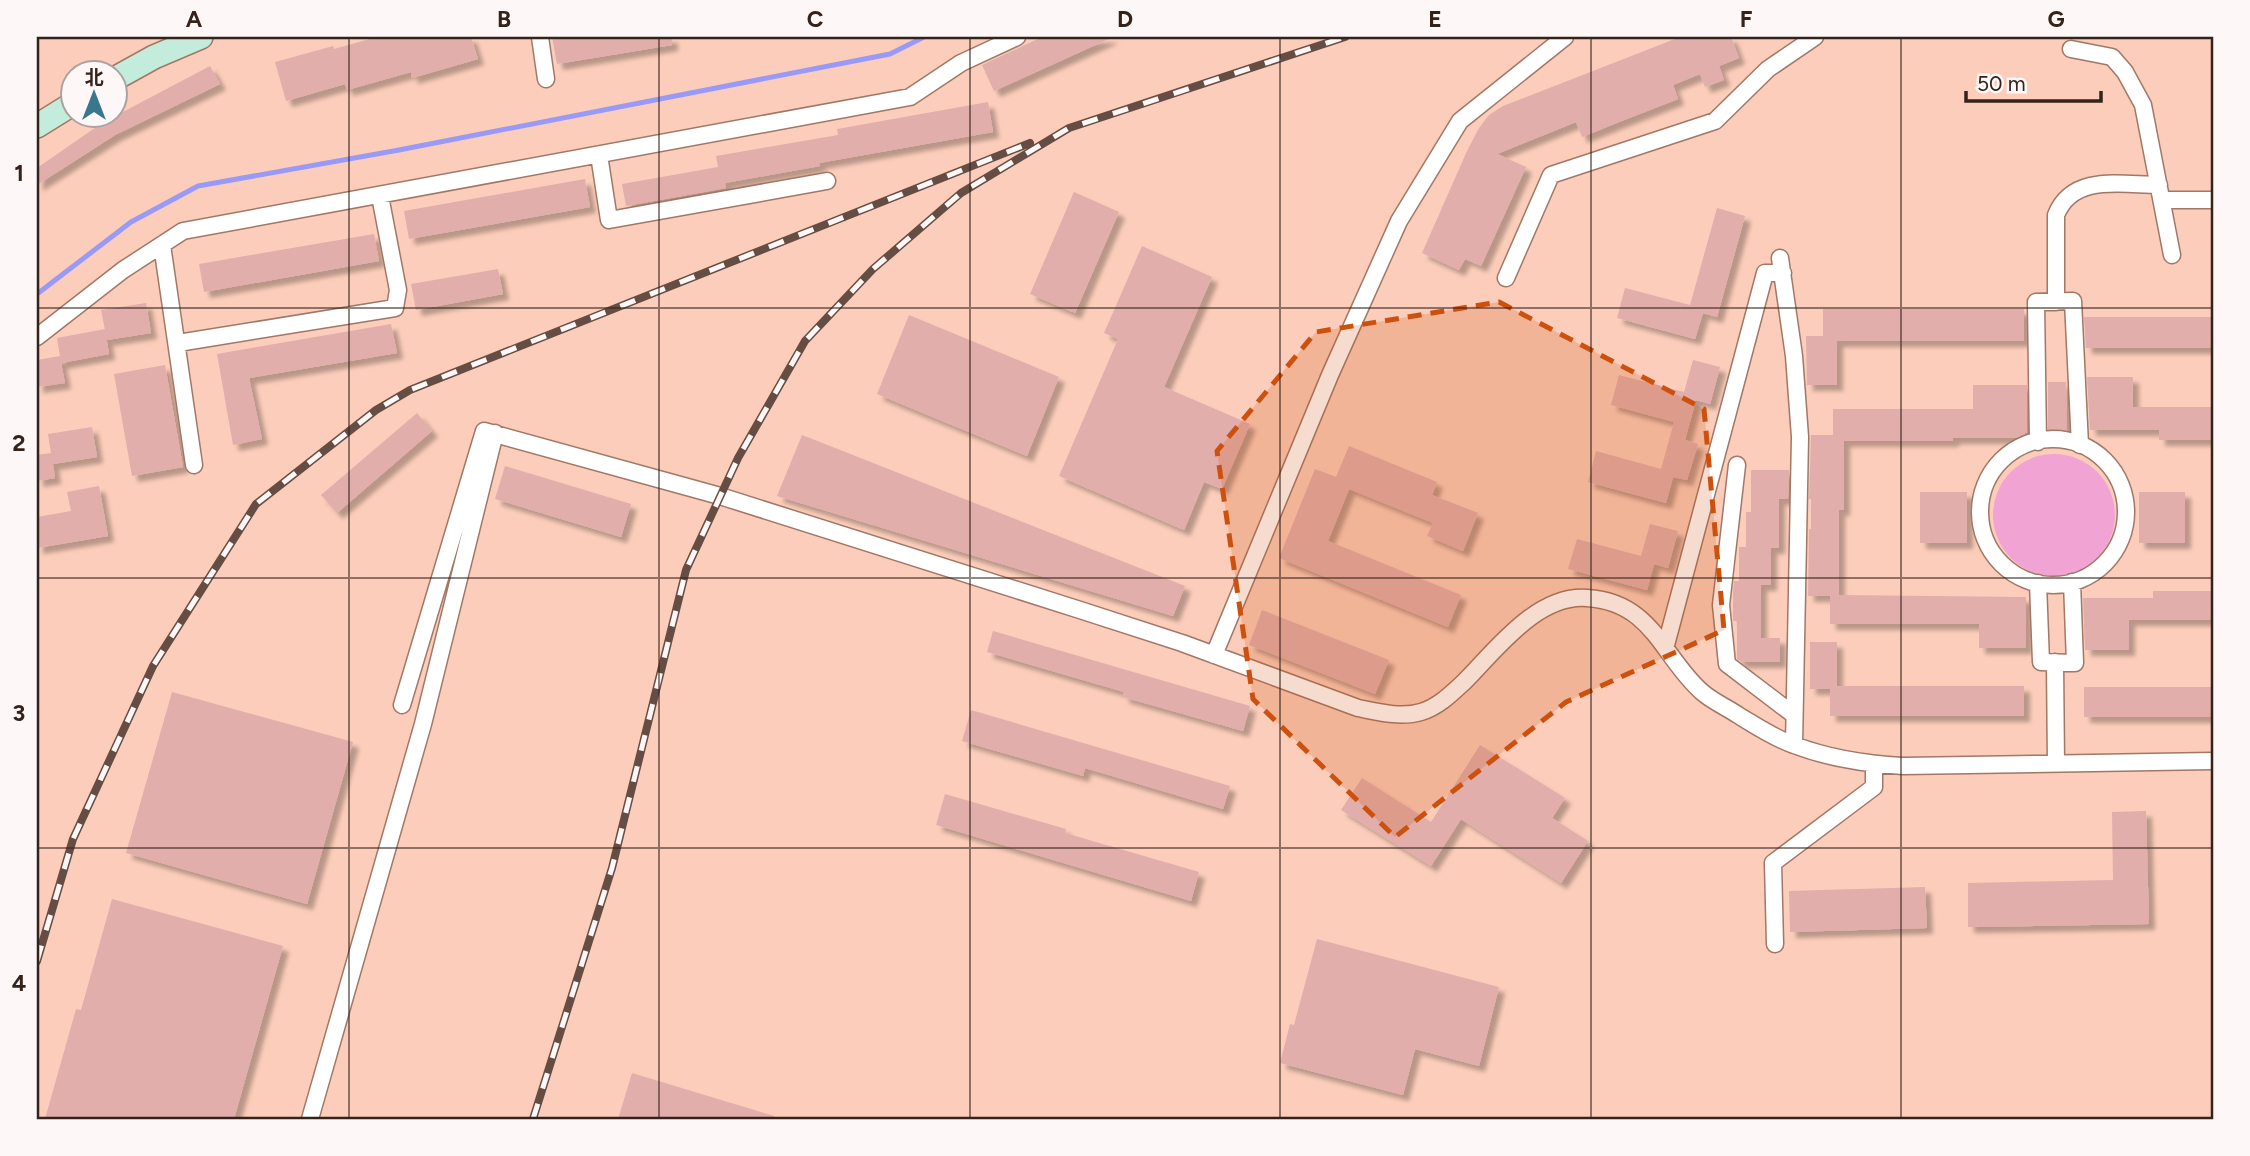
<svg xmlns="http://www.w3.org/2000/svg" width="2250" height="1156" font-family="Figtree,'Noto Sans SC',sans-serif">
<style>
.green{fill:#f1a4d4}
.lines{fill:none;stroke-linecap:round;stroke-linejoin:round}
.stream{stroke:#999af7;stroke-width:5}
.building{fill:#e1aeac;filter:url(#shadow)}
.minor-casing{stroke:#a17766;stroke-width:19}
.secondary-casing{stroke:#a17766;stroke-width:26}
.minor{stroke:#fff;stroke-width:16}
.secondary{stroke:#c4ecdc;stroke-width:23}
.rail-casing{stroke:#664d43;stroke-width:8}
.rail{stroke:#fdf8f7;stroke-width:5;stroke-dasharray:16;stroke-linecap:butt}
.marked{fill:#cd510e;fill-opacity:0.2;stroke:#cd510e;stroke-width:5;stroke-dasharray:14 9;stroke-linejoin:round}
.grid{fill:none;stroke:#34221b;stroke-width:2;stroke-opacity:0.55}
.neatline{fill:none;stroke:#34221b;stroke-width:2.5}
.grid-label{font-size:23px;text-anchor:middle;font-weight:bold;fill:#34221b}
</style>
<defs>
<filter id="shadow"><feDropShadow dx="6" dy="6" stdDeviation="2" flood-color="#0004"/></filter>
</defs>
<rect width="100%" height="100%" fill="#fccdba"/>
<path class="green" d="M1993 515a61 61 0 1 1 122 0a61 61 0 1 1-122 0Z"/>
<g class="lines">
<path class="stream" d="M37,294L131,222L198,186L399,150L890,54L924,37"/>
</g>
<path class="building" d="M377,37H471L478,59L412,78L411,72L347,90L345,84L286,101L275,62L333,46L334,49Z
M552,37H672V45L557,64Z
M1042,37H1113L994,91L982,65Z
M1680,37H1731L1739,58L1719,66L1724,80L1705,87L1700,74L1673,85L1678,99L1619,122L1582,137L1576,122L1497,154L1526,167L1481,266L1465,259L1459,270L1422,253L1467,151L1479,128L1489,115L1503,106Z
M210,66L220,84L115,135L37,185V168L102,123Z
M988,102L993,132L819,163L820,166L725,183L726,188L626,206L622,184L718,167L716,156L838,135L837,129Z
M585,179L590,207L409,239L404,211Z
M1074,192L1119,212L1075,313L1030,294Z
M1717,208L1745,216L1717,317L1703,313L1695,339L1617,318L1625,288L1690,305Z
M374,234L379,261L204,292L199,264Z
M1142,246L1212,277L1164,387L1250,424L1222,489L1204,482L1184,530L1059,476L1118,339L1104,333Z
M498,269L503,294L416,310L411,284Z
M146,303L151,333L107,340L101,310Z
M1823,309H2024V341H1837V385H1807L1806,336H1823Z
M909,315L1059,377L1027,456L877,394Z
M2084,317H2213V348H2086Z
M391,324L397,353L249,378L262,439L233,445L217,354Z
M105,329L109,354L61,363L65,383L37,387V360L60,356L57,338Z
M1693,360L1720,367L1710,404L1696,400L1685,440L1698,444L1687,480L1673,477L1666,503L1588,482L1596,451L1661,469L1674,422L1611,405L1619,375L1684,392Z
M165,365L183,467L132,476L114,374Z
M2087,377H2133V407H2213V440H2159V430H2090Z
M2048,382H2066L2067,433H2048Z
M1973,385H2027V433H2025V438H1953V441H1844V510H1839V595L2026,597V648H1979V624H1830V596H1808L1809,529H1811V499H1809L1811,435H1833V409H1973Z
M417,413L432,431L337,513L321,495Z
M92,427L97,457L53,464L55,478L37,481V455L51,453L48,434Z
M802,435L1185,586L1173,616L777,496Z
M1349,446L1437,482L1432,495L1478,513L1463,551L1427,536L1433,523L1349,489L1328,541L1461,595L1448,627L1279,558L1315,469L1336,477Z
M505,466L631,504L621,537L495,499Z
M1751,470H1789L1788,499H1779V548H1771V585H1761V638H1780V662H1742L1737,659V621H1733V594L1734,581H1739V547H1746V512H1751Z
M99,486L108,536L37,548V517L71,511L67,492Z
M1920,492H1967V543H1920Z
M2139,492H2185V543H2139Z
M1650,524L1678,531L1668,568L1654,564L1647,590L1568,569L1577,539L1641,556Z
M2153,591H2213V620H2129V650H2085L2083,598H2153Z
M1262,610L1389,660L1375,694L1249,645Z
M993,631L1250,706L1243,731L1123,697L1124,692L987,652Z
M1810,642H1837V686H2024V716H1830V689H1810Z
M2084,687H2213V717H2084Z
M172,692L353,742L307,904L126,853Z
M971,710L1230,786L1223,809L1085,768L1083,776L962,741Z
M1480,745L1565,798L1552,818L1588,841L1561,883L1461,819L1431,866L1341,810L1362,778L1431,822Z
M945,794L1066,829L1065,833L1199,872L1191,901L936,825Z
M2146,811L2149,924L1968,927V883L2113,880L2112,812Z
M1925,887L1927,928L1790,932L1789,891Z
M112,899L283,946L234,1119H45L76,1009L81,1010Z
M1317,939L1499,987L1479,1066L1415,1049L1403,1095L1280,1063L1290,1024L1294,1025Z
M632,1073L774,1116V1119H618Z"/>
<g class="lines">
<defs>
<path id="minor" d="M540,37L546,79
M2071,49L2112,57L2125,72L2143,105L2172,255
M599,155L609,220L827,181
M2162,200H2213
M162,245L194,465
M1780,258L1794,356L1800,437L1794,745
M1506,278L1551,175L1715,121L1768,69L1815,37
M2056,302V215C2073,173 2122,185 2159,185
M37,337L123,270L183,231L910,97L961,63L1017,37
M178,343L395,308L398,290L380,196
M1980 512a73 73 0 1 1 146 0a73 73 0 1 1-146 0Z
M2038,442L2036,302L2073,301L2080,445
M1737,465L1721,605L1727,664L1794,715
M2038,583L2041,662L2075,663L2072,582
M1666,645L1765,273H1783
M1214,655L1330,375L1399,221L1460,121L1565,37
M2055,662L2056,764
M402,705L484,431L720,496L1080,610L1182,643L1358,708C1378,712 1401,718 1421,712C1438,707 1451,694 1464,682C1496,650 1537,594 1587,598C1653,602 1662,657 1702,692C1712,701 1726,707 1738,715C1756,726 1774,738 1794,745C1828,758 1867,764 1903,766L2213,761
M1775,944L1773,863L1874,787V764
M310,1119L423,724L495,433"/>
<path id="secondary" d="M116,78L154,57L201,37
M37,126L74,103"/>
</defs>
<use href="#minor" class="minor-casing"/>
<use href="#secondary" class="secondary-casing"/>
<use href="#minor" class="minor"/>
<use href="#secondary" class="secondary"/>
<defs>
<path id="rail" d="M37,961L73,839L153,666L256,504L376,410L410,390L1030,143
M533,1119L612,868L686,570L738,458L805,341L873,269L961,193L1069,128L1345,37"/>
</defs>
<use href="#rail" class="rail-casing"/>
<use href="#rail" class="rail"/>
</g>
<path class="marked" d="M1499,302L1704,409L1724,630L1566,702L1395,837L1253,699L1217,451L1316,332Z"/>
<path class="grid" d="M349,37V1119M659,37V1119M970,37V1119M1280,37V1119M1591,37V1119M1901,37V1119M37,308H2213M37,578H2213M37,848H2213"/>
<rect width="2250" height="1156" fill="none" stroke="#fdf8f7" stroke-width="77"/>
<g transform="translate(94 94)"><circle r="33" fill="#fdf8f7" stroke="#ada29f" stroke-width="2"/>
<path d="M0-5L12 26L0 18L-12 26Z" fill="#38778c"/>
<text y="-10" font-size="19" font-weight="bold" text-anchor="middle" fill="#34221b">北</text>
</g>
<path d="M1966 91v10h135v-10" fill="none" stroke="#34221b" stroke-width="3.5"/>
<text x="1977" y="91" font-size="21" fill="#34221b" stroke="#fdf8f7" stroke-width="5" paint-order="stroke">50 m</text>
<rect x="38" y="38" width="2174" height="1080" class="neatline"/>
<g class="grid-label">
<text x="194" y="27">A</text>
<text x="504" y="27">B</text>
<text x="815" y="27">C</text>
<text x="1125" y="27">D</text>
<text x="1435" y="27">E</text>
<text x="1746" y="27">F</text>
<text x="2056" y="27">G</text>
<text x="19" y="181">1</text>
<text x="19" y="451">2</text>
<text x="19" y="721">3</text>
<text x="19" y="991">4</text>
</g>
</svg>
